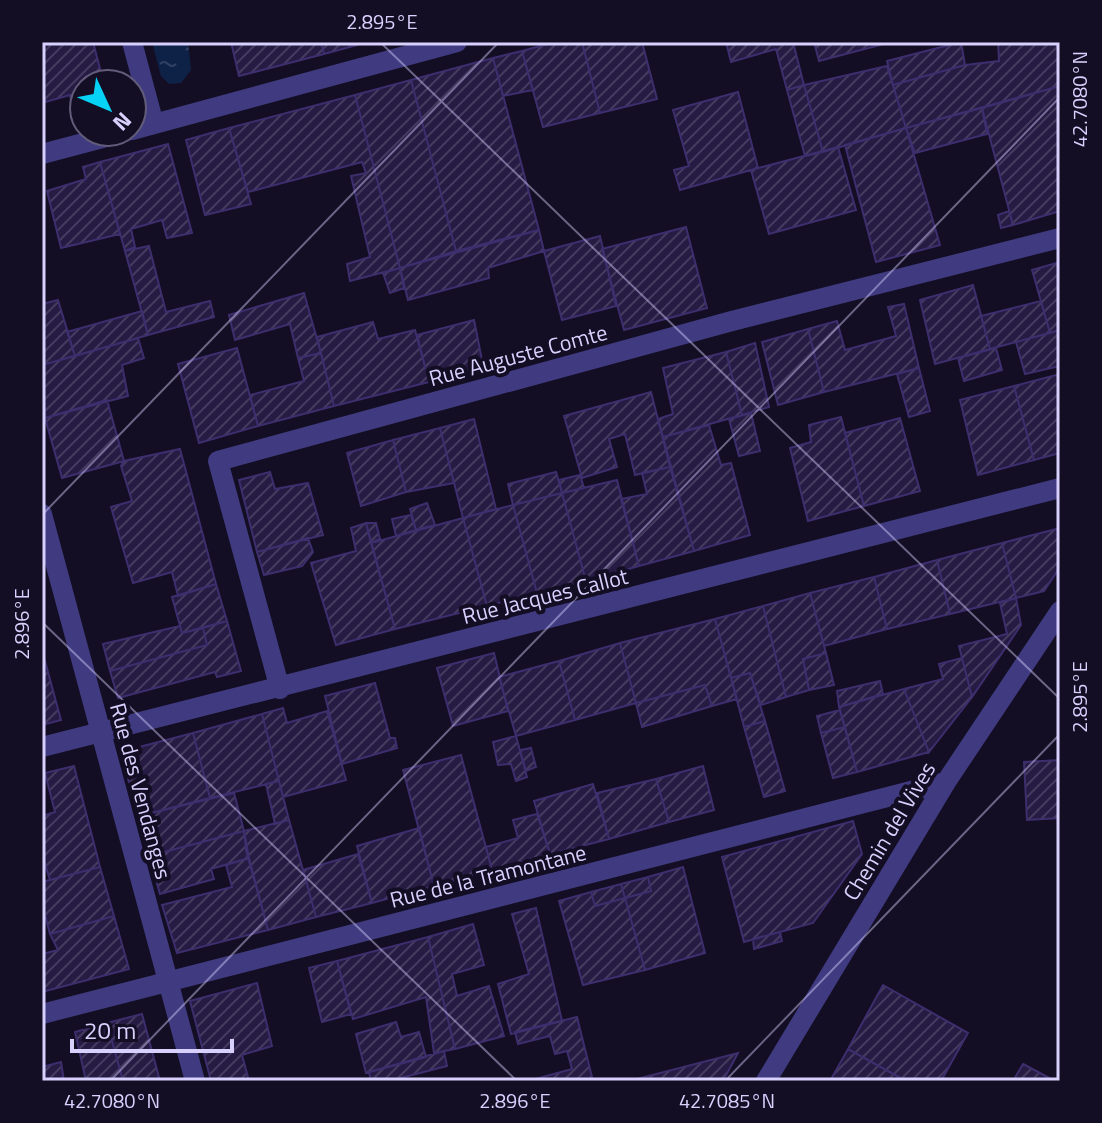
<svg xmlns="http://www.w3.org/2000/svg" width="1102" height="1123" font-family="'Titillium Web',sans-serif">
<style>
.water{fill:url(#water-ripples)}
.building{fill:url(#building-hatch);stroke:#3d2e6e;stroke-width:2}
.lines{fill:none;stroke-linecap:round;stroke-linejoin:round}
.street{stroke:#403b80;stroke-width:20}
.ticks{fill:none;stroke:#d8d1fe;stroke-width:2;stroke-opacity:0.45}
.labels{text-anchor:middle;stroke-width:8;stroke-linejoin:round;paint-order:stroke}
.street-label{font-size:22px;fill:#d8d1fe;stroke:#130e23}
.neatline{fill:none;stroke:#d8d1fe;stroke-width:3}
.ticks-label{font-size:20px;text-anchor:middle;fill:#d8d1fe}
</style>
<defs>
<pattern id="water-ripples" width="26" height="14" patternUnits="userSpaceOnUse" patternTransform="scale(2)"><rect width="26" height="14" fill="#0e2247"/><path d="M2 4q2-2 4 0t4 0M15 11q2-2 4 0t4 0" fill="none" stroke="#304163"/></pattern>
<pattern id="building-hatch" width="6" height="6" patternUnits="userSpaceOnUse" patternTransform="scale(2)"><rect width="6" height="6" fill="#251b43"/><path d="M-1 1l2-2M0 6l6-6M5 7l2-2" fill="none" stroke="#443b5f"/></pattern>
</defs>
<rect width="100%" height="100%" fill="#130e23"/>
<path class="water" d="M152,42H188L191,70L181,83L169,84L161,76Z"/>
<path class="building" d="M42,42H93L104,84H84V107L73,110L70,95L42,103Z
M231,42H321L324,54L239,76Z
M321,42H356L357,45L324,54Z
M582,42H642L657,99L600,113Z
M582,42L600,113L543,127L522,51L555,42Z
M726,42H793L804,85L787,90L776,49L731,62Z
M814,42H884V44L819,61Z
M961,42L965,65L893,85L887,61Z
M998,42H1060V86L906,128L893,85L965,65L999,61Z
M522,51L533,90L503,96L493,58Z
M493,58L539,230L456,251L411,80Z
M887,66L906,128L823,152L804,85Z
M411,80L456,251L400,268L355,95Z
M804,85L823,152L805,156L787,90Z
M1060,86V211L1013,225L982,108Z
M738,92L758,168L680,190L674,170L689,166L673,110Z
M355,95L400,268L350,281L347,264L370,257L351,176L366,173L362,162L248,192L229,128Z
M982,108L987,134L915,153L906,128Z
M229,128L251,204L205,215L186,140Z
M906,128L940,245L876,262L845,145Z
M168,144L192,233L167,238L162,220L131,229L135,247L125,251L100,162Z
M838,147L856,210L769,234L751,170Z
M100,162L120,234L61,248L47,191L86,179L83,167Z
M1009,211L1013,225L1001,228L998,215Z
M686,227L707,308L624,330L602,249Z
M539,230L544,251L488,268L489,278L408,300L400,268Z
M600,236L616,306L562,320L544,251Z
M149,246L166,312L210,301L214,317L148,335L125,251Z
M1060,262V330L1050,333L1032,270Z
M400,268L404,288L390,293L383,273Z
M973,285L990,349L935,364L920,300Z
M304,293L321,353L298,358L290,324L235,340L229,315Z
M58,300L75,356L42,365V304Z
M1041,301L1050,333L990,349L981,316Z
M904,304L919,368L824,392L808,329L837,321L845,350L896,336L888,307Z
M142,311L148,335L75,356L67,332Z
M474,320L483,365L429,382L417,335Z
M373,322L378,339L415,330L429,382L334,406L317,337Z
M808,329L824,392L778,405L762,342Z
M1060,330V366L1025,374L1016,342Z
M138,338L144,358L122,365L128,396L45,418L42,365Z
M755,343L769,407L742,415L726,352Z
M237,348L258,426L199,443L178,364Z
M996,348L1002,370L964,381L958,358Z
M726,352L742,415L663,437L658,419L673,414L663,368Z
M321,353L334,406L258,426L250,395L304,381L298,358Z
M919,368L930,411L909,417L897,374Z
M1060,374V453L1034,460L1014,386Z
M1014,386L1034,460L978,475L960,400Z
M651,392L670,467L635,475L625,434L609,439L617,467L582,478L564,416Z
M107,400L124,461L62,478L45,418Z
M751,413L760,451L739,456L729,419Z
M841,417L864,506L808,521L790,448L811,442L809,425Z
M900,418L920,491L864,506L845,433Z
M474,419L496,509L463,518L440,428Z
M709,425L721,465L731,463L750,535L694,551L663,437Z
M440,428L454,483L406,492L393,440Z
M393,440L406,492L361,506L347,453Z
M180,449L216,584L178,596L172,572L133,583L111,507L132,501L121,466L124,461Z
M670,467L694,551L639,566L621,499L647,494L642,473Z
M270,472L275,489L308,483L323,535L257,552L239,480Z
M556,472L562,493L513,505L508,484Z
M580,475L584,488L562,493L559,480Z
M617,480L639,566L586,581L562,493Z
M562,493L586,581L537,593L513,505Z
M427,503L435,525L416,530L410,509Z
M513,505L537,593L487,606L463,518Z
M411,515L416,530L396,536L392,519Z
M463,518L487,606L395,629L371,543Z
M366,523H376L380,539L371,543Z
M366,523L395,629L336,645L311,563L356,551L351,528Z
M1060,528V567L1044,591L1016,598L1002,543Z
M308,538L313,552L302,566L264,575L257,552Z
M1002,543L1016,598L950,614L937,560Z
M937,560L950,614L887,629L874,577Z
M874,577L887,629L824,646L810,593Z
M216,584L227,621L182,633L172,597Z
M810,593L826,653L803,659L809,690L786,697L763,606Z
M1016,598L1021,625L972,697L959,646L1007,634L1000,603Z
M763,606L786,697L761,705L750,673L731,678L715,619Z
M715,619L737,699L712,706L705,685L636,703L620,643Z
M227,621L241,671L217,677L215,672L118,698L110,671L207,645L203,628Z
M180,626L182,633L203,628L207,645L110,671L103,644Z
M620,643L636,703L575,720L559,661Z
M42,650L61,720L42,725Z
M494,653L508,711L453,726L437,668Z
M826,653L834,685L809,690L803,659Z
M962,658L972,697L929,752L904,689L943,679L939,664Z
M559,661L575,720L516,736L499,677Z
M750,673L765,721L744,727L731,678Z
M880,681L883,694L839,707L837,691Z
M375,683L390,738H395L397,748L342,764L325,696Z
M705,685L712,706L642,727L636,703Z
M904,689L929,752L857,772L839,707Z
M283,708L287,723L327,711L346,780L283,797L262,714Z
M840,710L845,727L821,733L817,716Z
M262,714L279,781L210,798L193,733Z
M765,721L785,791L764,797L744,727Z
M845,727L857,772L833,778L821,733Z
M193,733L210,798L139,816L120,752Z
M516,736L527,777L516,781L511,764L498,765L493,742Z
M531,748L536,767L526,771L520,750Z
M461,755L492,870L434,886L403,770Z
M1060,760V818L1027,820L1024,762Z
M74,766L100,867L50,880L42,854V816L55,812L45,773Z
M703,766L714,810L669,822L656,779Z
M656,779L669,822L609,839L597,793Z
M279,781L289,820L275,824L266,784Z
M593,784L609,839L550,854L534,801Z
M234,793L244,831L149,856L139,816Z
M537,814L550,854L492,870L486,847L518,838L513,820Z
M289,820L316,917L268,930L246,850L244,831Z
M853,821L862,854L813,923L744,942L722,857Z
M419,828L434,886L372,903L357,846Z
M244,831L249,858L211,869L214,879L160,894L149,856Z
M358,854L372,903L316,917L303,870Z
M249,858L268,930L177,953L162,905L232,887L226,865Z
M100,867L114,916L50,934L42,904V882Z
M683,867L705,953L645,970L625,898L651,891L648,877Z
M648,877L651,891L625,898L621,884Z
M621,884L625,898L595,906L591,892Z
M591,892L595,906L625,898L645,970L583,985L559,901Z
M536,908L562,1021L511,1034L498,984L529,974L512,914Z
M114,916L129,969L42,992V954L58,950L50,934Z
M473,924L484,965L452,974L457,996L489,986L504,1036L455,1049L428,937Z
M780,932L782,941L754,949L753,939Z
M428,937L455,1049L434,1053L426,997L353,1019L337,961Z
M337,961L351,1014L322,1022L309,968Z
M257,983L272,1046L242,1055L249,1081H211L190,1001Z
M883,985L968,1033L941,1081H906L848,1049Z
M142,1014L160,1081H123L107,1023Z
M577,1017L593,1081H528L572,1069L567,1051L555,1054L550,1036L518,1044L515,1032Z
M396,1022L401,1037L419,1032L426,1057L366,1073L356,1034Z
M107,1023L123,1081H86L75,1032Z
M848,1049L906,1081H830Z
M444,1051L447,1066L389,1081H371L369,1072Z
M738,1053L723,1081H629Z
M61,1062L64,1081H42V1067Z
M1023,1064L1055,1081H1013Z"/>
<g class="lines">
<path class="street" d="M132,42L154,124
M132,130L457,42
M42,154L125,132
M42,514L195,1081
M280,689L218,461L732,321L1060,238
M42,747L1060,488
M42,1014L946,782
M766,1081L946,782L1060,611"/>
</g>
<path class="ticks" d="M380,42L1060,699M42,515L499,42M42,622L517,1081M110,1081L1060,97M725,1081L1060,734"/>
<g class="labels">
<g class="street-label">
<text transform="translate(518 355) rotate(-15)" y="8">Rue Auguste Comte</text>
<text transform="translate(545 596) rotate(-14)" y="8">Rue Jacques Callot</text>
<text transform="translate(141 791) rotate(75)" y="8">Rue des Vendanges</text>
<text transform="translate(889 831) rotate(-59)" y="8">Chemin del Vives</text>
<text transform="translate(488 876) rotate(-14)" y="8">Rue de la Tramontane</text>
</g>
</g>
<rect width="1102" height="1123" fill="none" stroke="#130e23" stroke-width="88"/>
<g transform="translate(108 108) rotate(134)"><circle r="38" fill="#130e23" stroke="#625c7b" stroke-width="2"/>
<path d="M0-6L14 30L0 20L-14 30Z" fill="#06d2f5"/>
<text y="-12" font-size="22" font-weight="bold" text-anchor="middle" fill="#d8d1fe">N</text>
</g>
<path d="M72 1039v12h160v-12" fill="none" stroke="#d8d1fe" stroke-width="4"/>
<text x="84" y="1039" font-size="24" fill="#d8d1fe" stroke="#130e23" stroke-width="6" paint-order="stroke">20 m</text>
<rect x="44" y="44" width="1014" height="1035" class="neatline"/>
<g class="ticks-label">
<text x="382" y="29">2.895°E</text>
<text transform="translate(1080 99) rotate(-90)" y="7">42.7080°N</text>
<text transform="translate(22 624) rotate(-90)" y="7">2.896°E</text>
<text transform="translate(1080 697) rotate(-90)" y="7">2.895°E</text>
<text x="112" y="1108">42.7080°N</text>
<text x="515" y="1108">2.896°E</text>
<text x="727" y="1108">42.7085°N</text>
</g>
</svg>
